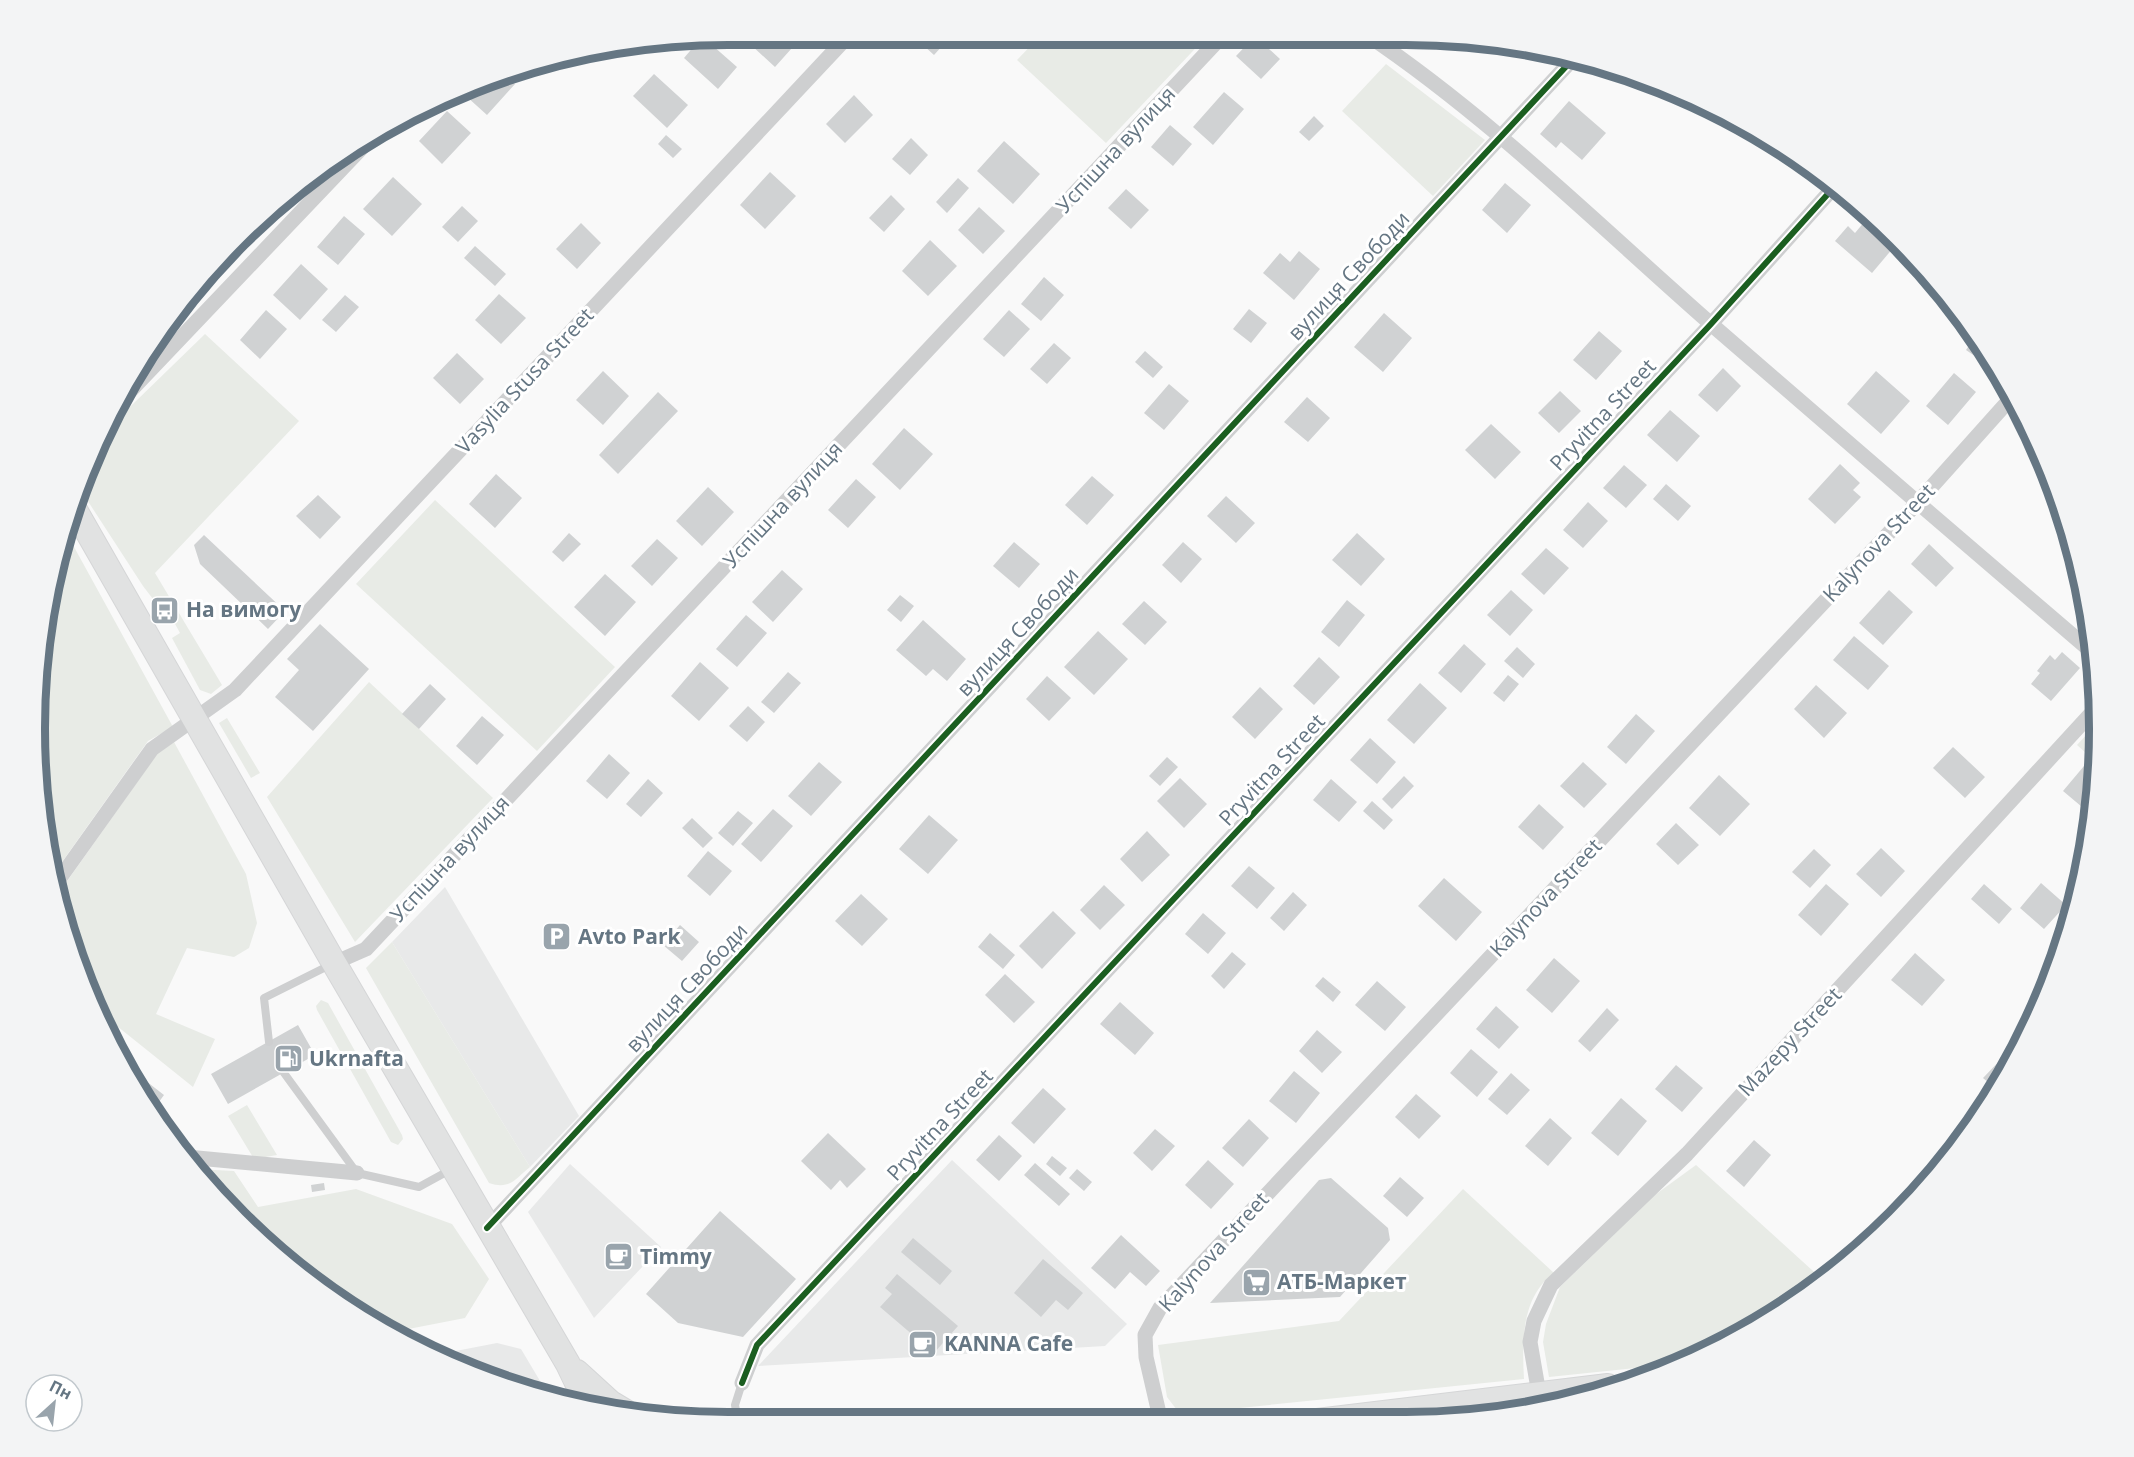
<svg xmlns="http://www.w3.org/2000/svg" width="2134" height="1457" font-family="'Open Sans',sans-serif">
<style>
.built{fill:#e8e9e9}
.green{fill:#e8ebe6}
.building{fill:#d0d2d3}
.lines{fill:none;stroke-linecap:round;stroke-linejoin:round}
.primary-casing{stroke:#d5d6d7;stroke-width:26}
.lane{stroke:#cecfd0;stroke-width:8}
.street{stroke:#cecfd0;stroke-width:15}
.primary{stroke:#e1e2e2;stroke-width:24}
.cycleway-casing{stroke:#fff;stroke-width:10}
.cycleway{stroke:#1b5e20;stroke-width:6}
.labels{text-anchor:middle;stroke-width:6;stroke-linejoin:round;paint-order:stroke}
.street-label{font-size:21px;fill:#657683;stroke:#fff}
.poi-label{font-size:21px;font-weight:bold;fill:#657683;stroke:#fff;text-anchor:start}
.rim{fill:none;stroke:#657683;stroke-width:8}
</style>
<rect width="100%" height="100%" fill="#f9f9f9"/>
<path class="built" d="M445,887L579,1116L530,1167L392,942Z
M952,1160L1127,1324L1105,1346L758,1366Z
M570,1164L661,1247L594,1318L528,1212Z
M497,1343L521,1349L549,1396L463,1370L435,1355Z"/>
<path class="green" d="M1041,35V34L1208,35L1106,143L1017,60Z
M1386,64L1485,140L1433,196L1342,111Z
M205,334L299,421L155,573L222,685L211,694L200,690L172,638L180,633L162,600L156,603L143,586L80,489L87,463L101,435Z
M435,500L615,667L537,751L356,584Z
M68,536L173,727L148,741L52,876L48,864L36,774L40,638Z
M369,682L493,798L355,942L267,797Z
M227,718L260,773L251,778L219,723Z
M2099,721L2096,762L2077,745Z
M174,742L246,874L257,923L249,948L234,957L187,948L156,1014L215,1039L193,1087L97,1010L58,894L157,754Z
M392,942L530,1167C515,1179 510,1190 489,1183L366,968Z
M321,1000L328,1003L402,1135L403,1139L398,1145L391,1142L317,1010L316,1006Z
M247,1105L277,1155L254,1159L228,1116Z
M1696,1165L1823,1280L1791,1305L1713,1351L1674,1364L1549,1377L1543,1342L1546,1324L1560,1287L1652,1197Z
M196,1169L234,1171L258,1207L356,1189L452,1224L489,1279L465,1318L393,1332L343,1305L238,1219Z
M1463,1189L1554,1273C1521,1297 1522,1342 1524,1379L1180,1414L1167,1397L1158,1345L1339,1321Z"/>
<path class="building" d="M758,34H795L800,39L775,67L750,44Z
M911,34H953L934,55Z
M1255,36L1280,59L1261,79L1236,56Z
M701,38H704L737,67L718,89L684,58Z
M503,74L515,84L487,115L466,96L478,82Z
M654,74L688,105L667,128L633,96Z
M1224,92L1244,109L1213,145L1193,127Z
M854,95L873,115L845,143L826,124Z
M1569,101L1606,133L1582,160L1561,142L1556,148L1540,134Z
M447,111L471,133L442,164L419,141Z
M1314,116L1324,126L1309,141L1299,132Z
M1170,125L1192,144L1173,166L1151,147Z
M666,135L682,149L673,158L658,144Z
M911,138L928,155L910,175L892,159Z
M1004,141L1040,174L1013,204L977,171Z
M770,172L796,196L765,229L740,205Z
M393,177L422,204L392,236L363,209Z
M958,178L969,188L947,213L936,202Z
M1505,183L1531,205L1507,233L1482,210Z
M1126,189L1149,210L1131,229L1108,208Z
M891,195L905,209L884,232L869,218Z
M462,206L478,221L458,242L442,227Z
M979,207L1005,231L983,254L958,230Z
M1870,215L1899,241L1872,273L1835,241L1848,226L1855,233Z
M344,216L365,234L338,265L317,247Z
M581,223L601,243L577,269L556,249Z
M930,240L957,266L928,296L902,271Z
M475,246L506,274L495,286L464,258Z
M1299,251L1320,269L1294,300L1263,273L1280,253L1290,262Z
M301,264L328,289L300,320L273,295Z
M1044,277L1064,295L1041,321L1021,304Z
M499,294L526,318L501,344L475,320Z
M345,295L359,307L336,332L322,320Z
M1249,309L1267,323L1251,343L1233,329Z
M266,310L287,329L260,359L240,340Z
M1009,310L1030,329L1004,357L983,339Z
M1384,313L1412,338L1383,372L1354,347Z
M1599,331L1622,351L1596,380L1573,360Z
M1976,335L1983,343L1998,372L1966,350Z
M1054,343L1071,358L1047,384L1030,369Z
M1145,351L1163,367L1153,378L1135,362Z
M457,353L484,379L460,404L433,378Z
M1723,368L1741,386L1717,412L1698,395Z
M603,371L629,396L603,425L576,400Z
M1876,371L1910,401L1881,434L1847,404Z
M1954,373L1976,392L1948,425L1926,406Z
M1169,384L1189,401L1164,430L1144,413Z
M1560,391L1581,411L1559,433L1538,413Z
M658,392L678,411L618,474L599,455Z
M1307,397L1330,418L1308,442L1284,422Z
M1670,410L1700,436L1677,462L1647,435Z
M1491,424L1521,452L1495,479L1465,450Z
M904,428L933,454L900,490L872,464Z
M1840,464L1860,483L1853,490L1861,497L1835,524L1808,499Z
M1624,465L1647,485L1626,508L1603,488Z
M496,474L522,498L495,528L469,504Z
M1092,476L1114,495L1087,525L1065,505Z
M856,479L876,497L848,528L828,510Z
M1666,484L1691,506L1678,521L1653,499Z
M708,487L734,512L702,546L676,521Z
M318,495L341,517L320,539L296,516Z
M1226,496L1255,523L1236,543L1207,516Z
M1588,502L1608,521L1583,548L1563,530Z
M569,533L581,544L563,562L552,552Z
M1357,533L1385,559L1361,586L1332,560Z
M204,535L285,611L268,629L200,564L194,545Z
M657,539L678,558L652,586L631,566Z
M1014,542L1040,564L1019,588L993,566Z
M1183,542L1202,559L1181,583L1162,565Z
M1929,544L1954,568L1936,587L1911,564Z
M1546,548L1569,568L1544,595L1521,574Z
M782,570L803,589L773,622L752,602Z
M605,574L636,602L605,636L574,607Z
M1511,590L1533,610L1510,636L1487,615Z
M1889,590L1913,612L1883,645L1859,623Z
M900,595L914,606L901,622L887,610Z
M1347,600L1365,615L1339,647L1321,632Z
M1144,601L1167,622L1145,645L1122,624Z
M746,615L767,633L737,667L716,649Z
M923,620L966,659L947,681L933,669L926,676L896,650Z
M320,624L369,669L313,731L275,697L299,670L287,659Z
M1098,631L1128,659L1094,695L1064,667Z
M1854,636L1889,666L1868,690L1833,660Z
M1464,644L1486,664L1461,693L1438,673Z
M1517,647L1535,664L1523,678L1504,661Z
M2062,652L2080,668L2051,701L2031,684L2040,673L2037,671L2050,655L2055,660Z
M1319,657L1340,677L1314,705L1293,686Z
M700,662L729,688L699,721L671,696Z
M788,672L801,683L774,713L761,702Z
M1508,675L1519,684L1504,702L1493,693Z
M1047,676L1071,698L1049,721L1026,699Z
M1420,683L1447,708L1414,744L1387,720Z
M430,684L446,699L419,729L402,714Z
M1816,685L1847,713L1824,738L1794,709Z
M1260,687L1283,709L1255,739L1232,717Z
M748,706L765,722L747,742L729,726Z
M1636,714L1655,731L1626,764L1607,747Z
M482,716L504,735L477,765L456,746Z
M1370,738L1396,762L1377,784L1350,760Z
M1953,747L1985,777L1965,798L1933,768Z
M609,754L630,773L607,799L586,781Z
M1167,757L1178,767L1160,786L1149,776Z
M819,762L842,782L811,816L788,796Z
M1583,762L1607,784L1584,808L1560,786Z
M2084,766L2095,776L2092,808L2088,812L2063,791Z
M1719,775L1750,804L1720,836L1689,808Z
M1404,776L1414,786L1392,809L1382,799Z
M1180,778L1207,804L1184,828L1157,801Z
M648,779L663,793L641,817L626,804Z
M1331,779L1357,802L1339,822L1313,800Z
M1372,801L1393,820L1384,830L1363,811Z
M1539,804L1564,827L1543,850L1518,827Z
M773,809L793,826L761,862L741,844Z
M738,811L753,823L733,846L718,833Z
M929,815L958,840L928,874L899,849Z
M692,818L713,838L703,848L682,828Z
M1676,823L1699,845L1678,865L1656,844Z
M1147,831L1170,855L1142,882L1120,859Z
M1881,848L1905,871L1881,897L1856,874Z
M1814,849L1831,865L1810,888L1792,872Z
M708,851L732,871L710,896L687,876Z
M1249,866L1275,888L1257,909L1231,886Z
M1444,878L1482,912L1456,941L1418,906Z
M2041,883L2066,905L2044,929L2020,908Z
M1826,884L1849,904L1821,936L1798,915Z
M1984,884L2012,909L1999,924L1971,899Z
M1104,885L1125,905L1100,930L1080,910Z
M1293,892L1307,905L1284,931L1270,918Z
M861,894L888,919L862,946L835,921Z
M1053,911L1076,933L1042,969L1019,946Z
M1203,913L1226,933L1208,954L1185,934Z
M680,925L699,942L682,961L663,945Z
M990,933L1015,955L1003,969L978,947Z
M1232,952L1246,964L1224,989L1211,976Z
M1915,953L1945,980L1922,1006L1891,980Z
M1554,958L1580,981L1552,1013L1526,990Z
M1005,974L1035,1002L1014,1023L985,995Z
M1323,977L1341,992L1333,1002L1315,986Z
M1377,981L1406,1007L1385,1031L1355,1005Z
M1120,1002L1154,1033L1135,1055L1100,1024Z
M1496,1006L1519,1027L1499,1049L1476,1029Z
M1607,1008L1619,1020L1590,1052L1578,1041Z
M298,1025L315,1055L228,1104L211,1074Z
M1317,1030L1342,1052L1322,1073L1299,1051Z
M1471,1049L1498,1072L1477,1097L1450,1073Z
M2006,1054L2012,1059L1996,1089L1983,1078Z
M1676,1065L1703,1088L1682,1112L1655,1089Z
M1294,1071L1320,1093L1296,1123L1269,1101Z
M1511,1073L1530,1090L1507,1115L1488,1099Z
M137,1074L164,1095L151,1113L132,1080Z
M1043,1088L1066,1109L1034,1144L1011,1123Z
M1416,1094L1441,1116L1419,1139L1395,1117Z
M1621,1098L1647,1121L1618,1156L1591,1133Z
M1550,1118L1572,1138L1548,1166L1525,1146Z
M1249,1119L1269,1138L1243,1167L1222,1148Z
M1155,1129L1175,1146L1152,1171L1133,1153Z
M828,1133L866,1169L847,1188L840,1180L831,1190L801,1161Z
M999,1135L1022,1156L999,1181L976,1160Z
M1754,1140L1771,1155L1744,1187L1726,1171Z
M1052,1156L1067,1168L1060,1176L1046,1164Z
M1208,1160L1234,1184L1211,1209L1185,1185Z
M1035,1163L1070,1194L1059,1206L1024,1175Z
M1077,1169L1092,1182L1084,1191L1069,1178Z
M1400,1177L1424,1198L1407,1217L1383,1196Z
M1331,1178L1388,1228L1390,1240L1340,1297L1210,1303L1319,1180Z
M324,1183L325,1190L312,1192L311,1185Z
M720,1211L796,1279L743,1337L678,1323L646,1294Z
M1121,1235L1160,1271L1146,1286L1130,1272L1115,1289L1091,1268Z
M913,1238L952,1271L940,1285L901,1252Z
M1043,1259L1083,1293L1068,1310L1056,1300L1041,1317L1014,1293Z
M897,1274L958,1326L934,1353L880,1307L892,1294L885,1288Z"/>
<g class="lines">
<defs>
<path id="primary" d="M75,510L334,963L568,1364L589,1408
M577,1372L611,1403L626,1412
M1309,1422L1608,1386"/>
</defs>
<use href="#primary" class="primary-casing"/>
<path class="lane" d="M269,1042L264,998L332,964
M284,1073L357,1173L419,1187L450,1170
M738,1422L735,1405L742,1383"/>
<path class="street" d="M1366,34C1491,118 1598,225 1711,324C1837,434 1965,543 2092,652
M115,407L375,134
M55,885L152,749L235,690L850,34
M334,963L366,949L1224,34
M187,1157L357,1173
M487,1228L1573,59
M742,1383L757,1345L1711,324L1836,185
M1539,1394L1530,1342L1534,1321L1551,1285L1687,1154L2097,707
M1161,1422L1146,1357L1145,1335L1160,1308L1918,502L2012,397"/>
<use href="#primary" class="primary"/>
<defs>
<path id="cycleway" d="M487,1228L1573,59
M742,1383L757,1345L1711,324L1836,185"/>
</defs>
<use href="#cycleway" class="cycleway-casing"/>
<use href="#cycleway" class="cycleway"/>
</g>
<defs>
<symbol id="bus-square" viewBox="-11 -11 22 22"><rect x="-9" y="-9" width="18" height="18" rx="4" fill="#99a4ac" stroke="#fff"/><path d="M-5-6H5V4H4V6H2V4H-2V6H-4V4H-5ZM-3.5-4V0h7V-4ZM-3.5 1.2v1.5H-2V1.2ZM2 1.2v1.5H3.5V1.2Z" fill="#fff"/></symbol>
<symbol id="parking-square" viewBox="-11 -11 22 22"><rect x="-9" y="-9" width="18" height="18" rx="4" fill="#99a4ac" stroke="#fff"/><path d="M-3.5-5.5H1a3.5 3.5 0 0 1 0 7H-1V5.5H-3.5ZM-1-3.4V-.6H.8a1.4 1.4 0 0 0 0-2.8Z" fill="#fff"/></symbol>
<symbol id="fuel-square" viewBox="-11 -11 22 22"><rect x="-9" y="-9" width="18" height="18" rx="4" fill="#99a4ac" stroke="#fff"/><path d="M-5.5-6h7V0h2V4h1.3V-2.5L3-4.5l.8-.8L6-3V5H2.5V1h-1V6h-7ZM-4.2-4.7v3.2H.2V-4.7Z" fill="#fff"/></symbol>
<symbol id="cafe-square" viewBox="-11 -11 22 22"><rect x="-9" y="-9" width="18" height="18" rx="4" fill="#99a4ac" stroke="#fff"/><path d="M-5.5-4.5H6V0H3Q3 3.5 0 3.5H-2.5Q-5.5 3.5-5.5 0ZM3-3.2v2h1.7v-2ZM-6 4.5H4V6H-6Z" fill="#fff"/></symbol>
<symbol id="supermarket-square" viewBox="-11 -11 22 22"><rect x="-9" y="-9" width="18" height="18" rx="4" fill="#99a4ac" stroke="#fff"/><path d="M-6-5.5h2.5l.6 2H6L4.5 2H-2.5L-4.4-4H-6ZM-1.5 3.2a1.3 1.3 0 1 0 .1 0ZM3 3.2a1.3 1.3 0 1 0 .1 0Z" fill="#fff"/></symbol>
</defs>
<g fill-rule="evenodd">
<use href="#bus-square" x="148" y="594" width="33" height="33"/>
<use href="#parking-square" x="540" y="920" width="33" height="33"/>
<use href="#fuel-square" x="272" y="1042" width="33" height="33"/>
<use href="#cafe-square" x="602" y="1240" width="33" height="33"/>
<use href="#supermarket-square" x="1240" y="1266" width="33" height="33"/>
<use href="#cafe-square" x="906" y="1328" width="33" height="33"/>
</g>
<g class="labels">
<g class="street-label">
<text transform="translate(1116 150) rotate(-47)" y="7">Успішна вулиця</text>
<text transform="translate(1349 276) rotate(-47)" y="7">вулиця Свободи</text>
<text transform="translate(525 381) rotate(-47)" y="7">Vasylia Stusa Street</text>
<text transform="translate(1603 415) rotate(-47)" y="7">Pryvitna Street</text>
<text transform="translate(783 505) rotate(-47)" y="7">Успішна вулиця</text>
<text transform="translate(1879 543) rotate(-47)" y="7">Kalynova Street</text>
<text transform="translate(1018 632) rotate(-47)" y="7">вулиця Свободи</text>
<text transform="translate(1272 770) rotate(-47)" y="7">Pryvitna Street</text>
<text transform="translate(450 859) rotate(-47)" y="7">Успішна вулиця</text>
<text transform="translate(1546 898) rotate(-47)" y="7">Kalynova Street</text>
<text transform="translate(687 988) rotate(-47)" y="7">вулиця Свободи</text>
<text transform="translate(1790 1042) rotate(-47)" y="7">Mazepy Street</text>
<text transform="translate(940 1125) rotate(-47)" y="7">Pryvitna Street</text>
<text transform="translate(1214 1252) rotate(-48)" y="7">Kalynova Street</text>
</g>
<g class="poi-label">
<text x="186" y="617">На вимогу</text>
<text x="578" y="944">Avto Park</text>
<text x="309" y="1066">Ukrnafta</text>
<text x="640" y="1264">Timmy</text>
<text x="1277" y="1289">АТБ-Маркет</text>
<text x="944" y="1351">KANNA Cafe</text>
</g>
</g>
<path d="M0 0H2134V1457H0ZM728 45H1406A683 683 0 0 1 2089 728V729A683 683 0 0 1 1406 1412H728A683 683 0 0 1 45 729V728A683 683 0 0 1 728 45Z" fill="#f3f4f5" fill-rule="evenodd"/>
<path class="rim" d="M728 45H1406A683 683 0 0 1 2089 728V729A683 683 0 0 1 1406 1412H728A683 683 0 0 1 45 729V728A683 683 0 0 1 728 45Z"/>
<g transform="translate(54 1403) rotate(27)"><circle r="28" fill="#ffffff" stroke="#c1c8cd" stroke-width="1.5"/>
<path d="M0-4.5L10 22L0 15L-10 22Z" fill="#99a4ac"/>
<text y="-9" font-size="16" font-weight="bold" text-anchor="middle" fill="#657683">Пн</text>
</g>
</svg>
